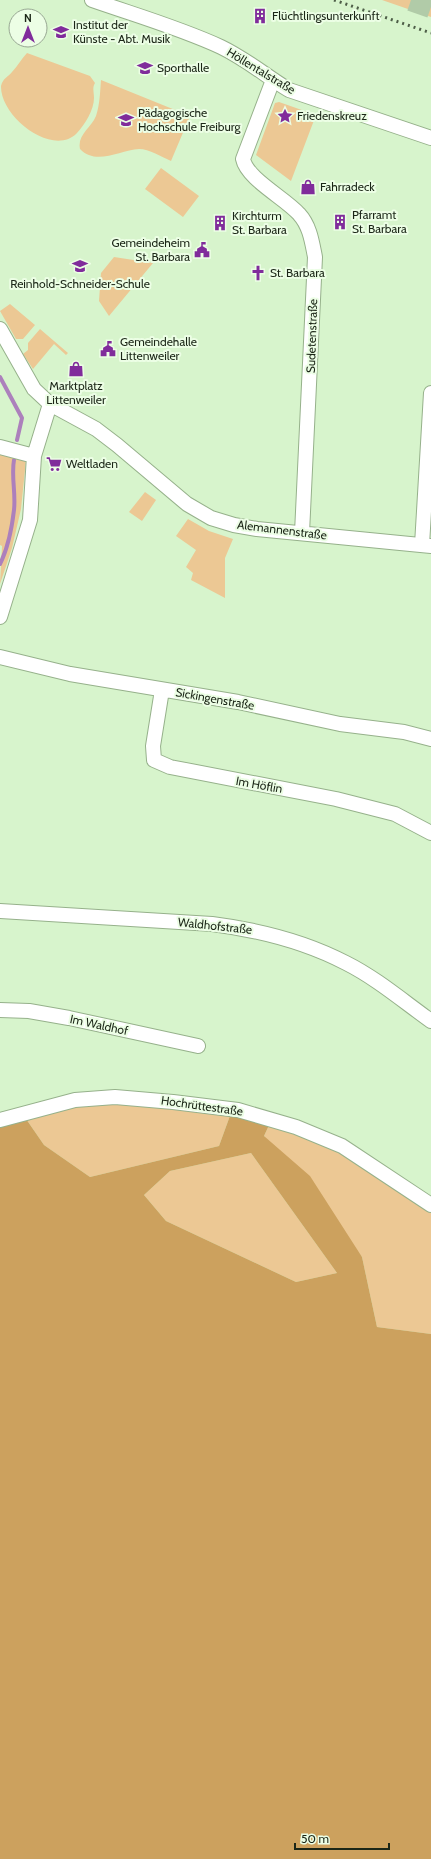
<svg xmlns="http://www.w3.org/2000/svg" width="431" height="1859" font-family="Cabin,sans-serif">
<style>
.green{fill:#ecc894}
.forest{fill:#cca15e;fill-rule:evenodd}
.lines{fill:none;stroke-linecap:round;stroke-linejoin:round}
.stream{stroke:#ac80bc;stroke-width:4}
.trunk-tunnel{stroke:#b1cba8;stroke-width:22;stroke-dasharray:22 11;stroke-linecap:butt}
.minor-casing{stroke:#96b18b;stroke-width:16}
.minor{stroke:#fff;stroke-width:14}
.rail{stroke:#4d5d47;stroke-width:3;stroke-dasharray:2 4;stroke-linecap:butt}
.labels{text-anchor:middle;stroke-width:4;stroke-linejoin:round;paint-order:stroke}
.poi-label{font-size:12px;fill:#1b2617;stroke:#ecfee5;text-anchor:start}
.street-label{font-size:12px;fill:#1b2617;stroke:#ecfee5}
</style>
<rect width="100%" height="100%" fill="#d7f4cc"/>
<path class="green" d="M382,0H431V17Z
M27,53L90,76L95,83C92,88 94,92 94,98C94,110 85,124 77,133C53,158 0,117 1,86C3,78 8,77 12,72C18,66 21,59 27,53Z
M101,80L190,116L171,161C162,157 149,149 139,149C120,150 96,166 80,149C77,135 91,128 96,116C100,104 100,92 101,80Z
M279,102L316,115L291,181L256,155L275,103Z
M161,168L199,196L183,217L145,189Z
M114,257L153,263L109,316L99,301L101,273Z
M10,304L35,325L23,339H16L0,311Z
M40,329L68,353L66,355L54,344L33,369L23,354L28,350V343Z
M0,454L26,460L21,509L12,548L0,584L2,546L0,545Z
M145,492L156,500L142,521L129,512Z
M188,519L209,531L233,539L225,558V598L191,580L193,573L186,567L196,550L176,536Z
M108,1102L231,1113L219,1146L90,1177L44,1145L24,1116L73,1106Z
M270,1123L353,1159L431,1208V1334L377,1327L362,1257L264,1136Z
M251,1153L337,1273L296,1282L166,1221L144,1195L170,1171Z"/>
<path class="forest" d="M231,1113L270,1123L264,1136L310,1176L362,1257L377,1327L431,1334V1859H0V1125L24,1116L44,1145L90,1177L219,1146ZM251,1153L337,1273L296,1282L166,1221L144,1195L170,1171Z"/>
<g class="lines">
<path class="stream" d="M0,377L22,418L17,440
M0,564C8,548 12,527 14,510C16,493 11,476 14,460"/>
<path class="trunk-tunnel" d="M411,0L431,7"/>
<defs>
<path id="minor" d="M92,0C135,15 180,28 221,47C246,59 266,76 289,90L431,138
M273,80L243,159C247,179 285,198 299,214C310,226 312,242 315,257L302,533
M0,329L34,389L50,404L96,429L117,445L187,504L211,518L234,525L257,529L431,546
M0,447L34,456
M422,545L431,393
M0,617L30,520L34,456L50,404
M0,657L70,674L238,702L340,724L404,732L431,739
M162,690L153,746L154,760L170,767L336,799L395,814L431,833
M0,911L212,924C259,930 304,941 346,963C376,978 403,1001 431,1021
M0,1010L29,1011L69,1018L198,1046
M0,1120L75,1100L115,1097L173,1102L238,1110L296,1127L342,1146L431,1205"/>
</defs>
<use href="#minor" class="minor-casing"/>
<use href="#minor" class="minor"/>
<path class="rail" d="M334,0L431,33"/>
</g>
<defs>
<symbol id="building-bare" viewBox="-9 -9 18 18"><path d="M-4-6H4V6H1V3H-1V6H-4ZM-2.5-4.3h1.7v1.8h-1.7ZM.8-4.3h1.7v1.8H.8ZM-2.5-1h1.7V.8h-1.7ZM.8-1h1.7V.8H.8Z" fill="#802c9b" stroke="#ecfee5" stroke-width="2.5" paint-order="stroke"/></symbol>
<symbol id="university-bare" viewBox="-9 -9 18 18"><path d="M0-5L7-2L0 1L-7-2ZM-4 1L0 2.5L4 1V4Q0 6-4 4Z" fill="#802c9b" stroke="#ecfee5" stroke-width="2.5" paint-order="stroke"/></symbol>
<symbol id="sight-bare" viewBox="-9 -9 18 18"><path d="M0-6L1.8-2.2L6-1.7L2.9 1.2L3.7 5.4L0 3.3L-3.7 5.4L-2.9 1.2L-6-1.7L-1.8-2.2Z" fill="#802c9b" stroke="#ecfee5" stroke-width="2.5" paint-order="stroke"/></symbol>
<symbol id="shop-bare" viewBox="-9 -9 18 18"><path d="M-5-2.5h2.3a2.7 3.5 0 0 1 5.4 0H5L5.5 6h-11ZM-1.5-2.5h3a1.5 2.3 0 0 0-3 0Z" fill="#802c9b" stroke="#ecfee5" stroke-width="2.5" paint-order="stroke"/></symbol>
<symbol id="civic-bare" viewBox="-9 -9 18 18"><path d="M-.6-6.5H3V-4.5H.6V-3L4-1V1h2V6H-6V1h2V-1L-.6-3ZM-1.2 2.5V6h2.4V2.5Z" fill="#802c9b" stroke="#ecfee5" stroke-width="2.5" paint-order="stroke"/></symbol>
<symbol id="school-bare" viewBox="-9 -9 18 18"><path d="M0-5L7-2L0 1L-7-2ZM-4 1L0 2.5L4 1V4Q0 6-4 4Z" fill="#802c9b" stroke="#ecfee5" stroke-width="2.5" paint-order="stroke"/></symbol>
<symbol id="church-bare" viewBox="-9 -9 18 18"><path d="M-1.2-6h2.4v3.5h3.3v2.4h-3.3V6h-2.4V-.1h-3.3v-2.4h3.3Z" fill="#802c9b" stroke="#ecfee5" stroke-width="2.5" paint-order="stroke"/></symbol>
<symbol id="supermarket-bare" viewBox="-9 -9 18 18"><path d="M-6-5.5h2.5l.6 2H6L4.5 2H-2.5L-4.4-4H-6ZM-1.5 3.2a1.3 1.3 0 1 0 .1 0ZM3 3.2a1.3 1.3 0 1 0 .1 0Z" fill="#802c9b" stroke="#ecfee5" stroke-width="2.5" paint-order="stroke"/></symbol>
</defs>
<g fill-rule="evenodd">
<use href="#building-bare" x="249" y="5" width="22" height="22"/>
<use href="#university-bare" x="50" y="21" width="22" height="22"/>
<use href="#university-bare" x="134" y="57" width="22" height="22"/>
<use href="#sight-bare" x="274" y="105" width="22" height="22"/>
<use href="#university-bare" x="115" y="109" width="22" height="22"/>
<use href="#shop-bare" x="297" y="176" width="22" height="22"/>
<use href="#building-bare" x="329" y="211" width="22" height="22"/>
<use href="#building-bare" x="209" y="212" width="22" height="22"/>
<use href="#civic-bare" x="191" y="239" width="22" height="22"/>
<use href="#school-bare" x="69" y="255" width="22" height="22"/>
<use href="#church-bare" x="247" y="262" width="22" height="22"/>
<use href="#civic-bare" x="97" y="338" width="22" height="22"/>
<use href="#shop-bare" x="65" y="358" width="22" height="22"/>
<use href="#supermarket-bare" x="43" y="453" width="22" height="22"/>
</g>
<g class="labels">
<g class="poi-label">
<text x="272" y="20">Flüchtlingsunterkunft</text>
<text x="73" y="29">Institut der<tspan x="73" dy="14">Künste - Abt. Musik</tspan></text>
<text x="157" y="72">Sporthalle</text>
<text x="138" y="117">Pädagogische<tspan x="138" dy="14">Hochschule Freiburg</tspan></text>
<text x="297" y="120">Friedenskreuz</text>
<text x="320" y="191">Fahrradeck</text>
<text x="352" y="219">Pfarramt<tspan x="352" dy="14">St. Barbara</tspan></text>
<text x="232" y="220">Kirchturm<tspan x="232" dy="14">St. Barbara</tspan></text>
<text x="190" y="247" text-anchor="end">Gemeindeheim<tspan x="190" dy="14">St. Barbara</tspan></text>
<text x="270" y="277">St. Barbara</text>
<text x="80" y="288" text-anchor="middle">Reinhold-Schneider-Schule</text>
<text x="120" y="346">Gemeindehalle<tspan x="120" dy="14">Littenweiler</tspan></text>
<text x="76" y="390" text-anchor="middle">Marktplatz<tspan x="76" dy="14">Littenweiler</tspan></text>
<text x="66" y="468">Weltladen</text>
</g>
<g class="street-label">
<text transform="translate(261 71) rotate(31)" y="4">Höllentalstraße</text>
<text transform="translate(312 336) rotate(-88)" y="4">Sudetenstraße</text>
<text transform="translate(282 530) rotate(7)" y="4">Alemannenstraße</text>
<text transform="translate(215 699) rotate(10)" y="4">Sickingenstraße</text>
<text transform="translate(259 785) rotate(10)" y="4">Im Höflin</text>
<text transform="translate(215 926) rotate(6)" y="4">Waldhofstraße</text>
<text transform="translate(99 1025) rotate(12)" y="4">Im Waldhof</text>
<text transform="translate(202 1106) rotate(8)" y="4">Hochrüttestraße</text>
</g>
</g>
<g transform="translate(28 28)"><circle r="19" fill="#ecfee5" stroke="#98a893"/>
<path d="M0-3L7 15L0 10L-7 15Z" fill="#802c9b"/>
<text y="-6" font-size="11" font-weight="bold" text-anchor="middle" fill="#1b2617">N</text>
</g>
<path d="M295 1843v6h94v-6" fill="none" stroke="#1b2617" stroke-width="2"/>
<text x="301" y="1843" font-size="12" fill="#1b2617" stroke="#ecfee5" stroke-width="3" paint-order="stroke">50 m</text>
</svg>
